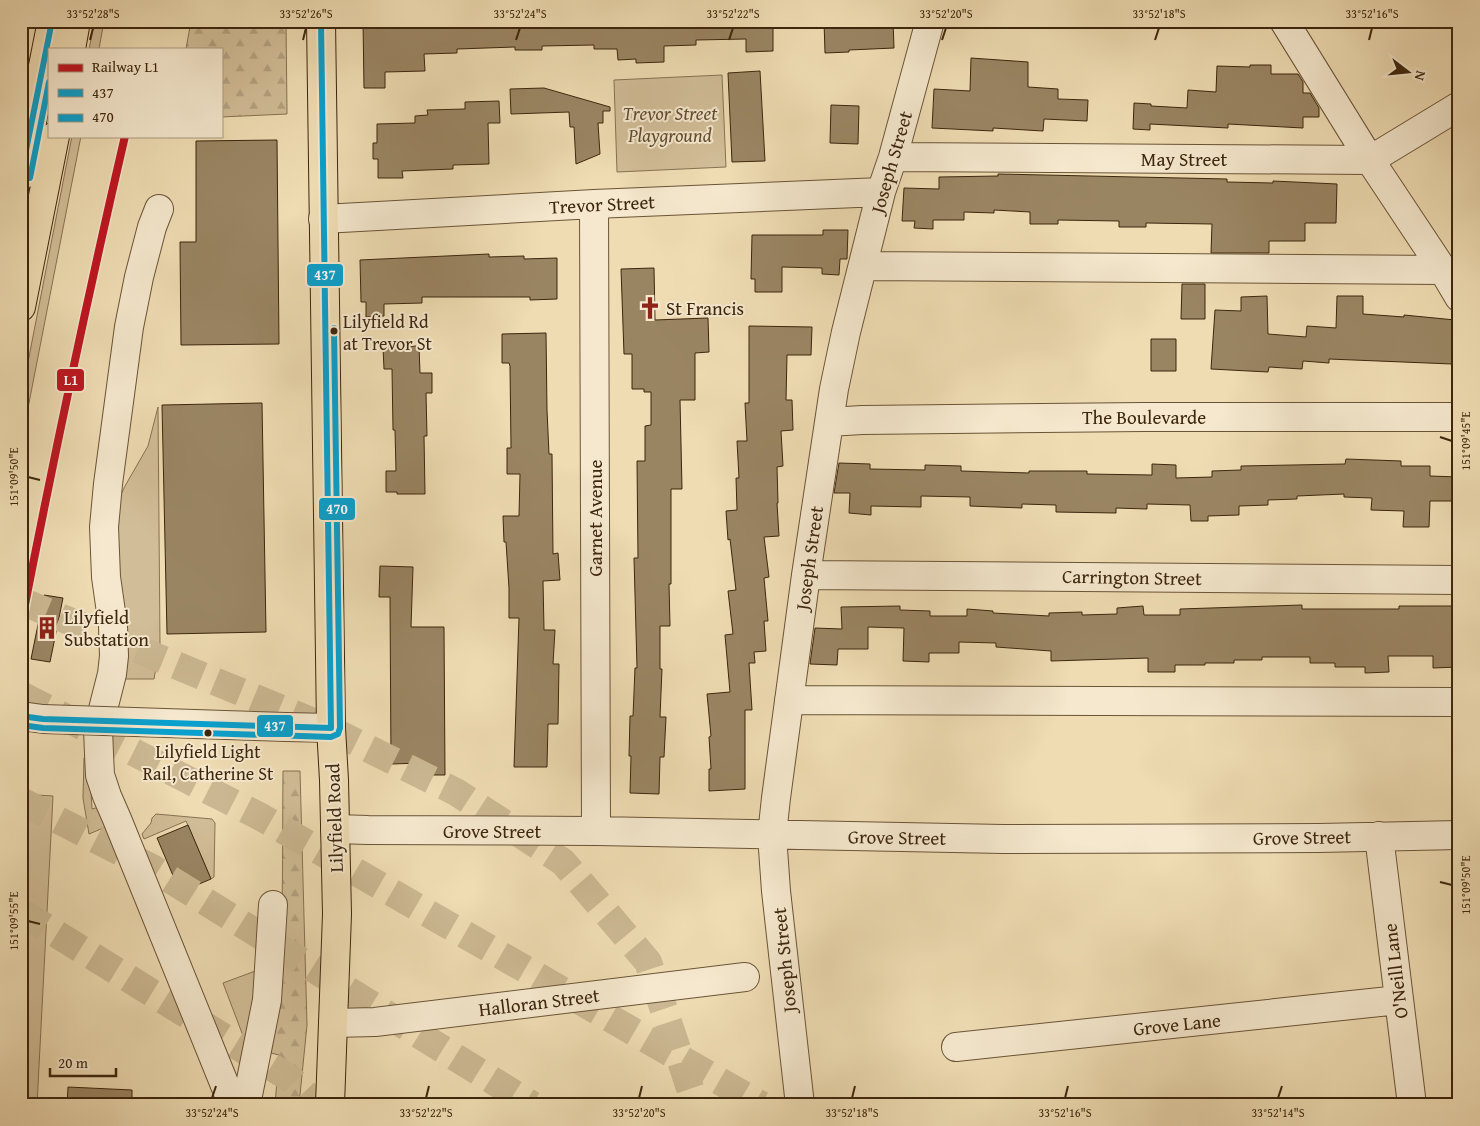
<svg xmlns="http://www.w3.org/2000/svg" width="1480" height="1126" font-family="'Gentium Book Plus',serif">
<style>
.green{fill:#d1bd97;stroke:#877252}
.forest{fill:url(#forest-firs);stroke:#877252}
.building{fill:#9a8563;stroke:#3d260d}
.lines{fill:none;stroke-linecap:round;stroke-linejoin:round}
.highway-tunnel{stroke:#cbb892;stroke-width:28;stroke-dasharray:28 14;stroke-linecap:butt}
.minor-casing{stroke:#6a5436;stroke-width:30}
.major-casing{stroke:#3d260d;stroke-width:30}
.highway-casing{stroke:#3d260d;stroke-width:30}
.minor{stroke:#f5e8ce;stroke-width:28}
.major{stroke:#efdcb3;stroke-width:28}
.highway{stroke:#efdcb3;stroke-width:28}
.minor-bridge-casing{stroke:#6a5436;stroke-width:30;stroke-linecap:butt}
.minor-bridge{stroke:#f5e8ce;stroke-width:28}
.bus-1-casing{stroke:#f5e8ce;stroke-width:10}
.bus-2-casing{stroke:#f5e8ce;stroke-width:10}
.bus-1{stroke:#09a0cd;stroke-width:6}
.bus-2{stroke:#09a0cd;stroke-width:6}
.rail-1-casing{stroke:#f5e8ce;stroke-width:11}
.rail-1{stroke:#be1622;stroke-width:8}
.ticks{fill:none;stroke:#3d260d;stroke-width:2}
.bus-dot{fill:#3d260d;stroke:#f5e8ce;stroke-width:2}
.labels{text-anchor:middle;stroke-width:4;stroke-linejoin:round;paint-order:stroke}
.bus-label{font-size:18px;fill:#3d260d;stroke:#f5e8ce;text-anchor:start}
.park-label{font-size:19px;font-style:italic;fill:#624c30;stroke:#f5e8ce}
.street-label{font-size:19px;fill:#3d260d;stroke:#f5e8ce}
.poi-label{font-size:19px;fill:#3d260d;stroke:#f5e8ce;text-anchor:start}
.line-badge{stroke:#f5e8ce;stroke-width:2}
.badge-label{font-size:14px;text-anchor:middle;font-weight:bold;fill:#fff}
.neatline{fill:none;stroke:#3d260d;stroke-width:2}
.ticks-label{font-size:12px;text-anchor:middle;fill:#3d260d}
</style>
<defs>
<pattern id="forest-firs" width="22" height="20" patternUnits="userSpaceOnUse" patternTransform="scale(1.25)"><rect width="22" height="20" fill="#d1bd97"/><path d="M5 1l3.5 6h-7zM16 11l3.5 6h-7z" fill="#b4a281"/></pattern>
</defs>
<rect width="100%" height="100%" fill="#efdcb3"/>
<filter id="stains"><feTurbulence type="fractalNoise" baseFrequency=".004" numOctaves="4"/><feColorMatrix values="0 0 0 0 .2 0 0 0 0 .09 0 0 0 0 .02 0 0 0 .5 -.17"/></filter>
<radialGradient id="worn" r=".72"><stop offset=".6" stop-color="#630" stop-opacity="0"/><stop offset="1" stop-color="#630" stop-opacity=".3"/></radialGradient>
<path class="green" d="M95,21H104L99,49H89Z
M722,75L726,167L617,172L614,80Z
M72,136H81L21,444V398Z
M158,407L160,644L154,679H122L128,658L127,631L118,595L114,510L125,486L148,446Z
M84,758H89L92,809L99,807L108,826L89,834L83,798Z
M21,794L53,796L37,1105H21Z
M156,814L212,819L215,823L214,877L211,879L186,821L144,839L142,834L151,823L152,818Z
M258,970L256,995L244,1051L239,1052L237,1044L245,1041L223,983Z"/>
<path class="forest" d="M191,21H286L287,114L221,117V49H186Z
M283,771H300L307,1025L299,1105H275L279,1055L271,1053C285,960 282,865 283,771Z"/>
<path class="building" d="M363,21H773V51L746,52V39L696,40V45L664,46V62L636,63V59L618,60L617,49H594V45L542,46V50H515V47L457,49V53L424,54L425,71L385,72V88H364Z
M824,21H893L894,48L849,50V52L825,53Z
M971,58L1028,62V87L1058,89V99L1088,100L1087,121L1044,119L1043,131L993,128V131L932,128L934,89L970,91Z
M1250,65H1271V74H1298L1303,82V93H1310L1319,108V117H1303V128L1228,124V128L1150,124V130L1133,129L1134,103L1151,104V106L1187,108L1188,90L1216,92L1217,66L1250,67Z
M760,71L765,161L732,162L728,73Z
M544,88L610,107V111H603V123H598L600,154L576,164L574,127H570L569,112L511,114L510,89Z
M499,101L500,123H488L489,164L453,165V169L402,171L403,178H378V159H373V143H377V124L415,123V116L428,115L427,110L465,109V102Z
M831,105L859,106L858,144L830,143Z
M277,140L279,344L181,345L180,242H196V141Z
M998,174L1227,179V182L1273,183V181L1337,184L1336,223H1305V241H1269V253H1211L1212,224L1146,223V227H1119V221L1058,220V224H1030V212L994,210V213L964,212V220H933V229L914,228L915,221H902L904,188L939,189V177L998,176Z
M823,230H848L847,259H840L839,275L822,274V268L782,267V292H755V279H751L752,235H823Z
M489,254V257L524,256V259L557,258V299L530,300V297H422V303L384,304V316L366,317V302H361L360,260Z
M654,268L655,320L708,318L709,352L695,353V400H680L682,489H671V584H669L670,626H660V669H662L660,717H666L664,757H660L659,794L630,793L631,756H629L630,716H633L635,668H637L634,558H638L637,461H645V426L651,425V392H644V389H632V354H624L621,269Z
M1182,284H1205V319H1181Z
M1267,296L1268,334L1306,337L1307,326L1336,328L1337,296H1363V314L1404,317V315L1455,320L1452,364L1329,359V363L1303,361L1302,369L1269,367L1268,372L1211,369L1215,310L1241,311V297Z
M749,326L812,327L811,355H787L786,400H792L793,430L781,431L783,466L777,467L778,503H777L779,536L764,537L769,577L764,578L768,621H764L766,651L754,652L755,663H749L752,710H745V789L709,791V769H711L709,737L711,736L707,694L730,692L725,635L733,634L728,591L736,590L730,539L728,540L726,511L737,510L736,478H739L737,441H747L745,403H749Z
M546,333L547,410L549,454H552L553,554L558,553L560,580L543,581L544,630H555L553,664H559L558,724H548L547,767H514L519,618H509V588L506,542H504L503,516H519L520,474H507V448H511L510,366L509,363H502V334Z
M1151,339H1176V371H1151Z
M419,346L420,373H432V393H426L427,436H424L425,494H397V492H386V471H396L395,430H393L392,369H384L383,347Z
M262,403L266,632L167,634L162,405Z
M1346,459L1401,461V466H1430V476L1459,477V501H1430L1429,527H1403L1404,511L1371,510L1372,498L1344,497V494L1297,496V499L1268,500V505L1239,506V515L1208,516V521H1191L1190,505L1147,504V509L1116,508V513L1056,512V505L1022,504V508L970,506V497L921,496V507L871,506V515L849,513L850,493H834L839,463L870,464V469L925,470V465L961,466V471L1029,473V471H1087V474L1152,475V464L1176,465V478L1212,477V471L1241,470V466L1345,464Z
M380,566L413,567L411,627H444L445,775H423V763L391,764L390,597H379Z
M44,595L63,598L50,662L31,659Z
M1302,605V609H1399V606H1459L1458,667L1433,668V656H1388L1389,672L1365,673V667H1335V663H1310V657H1262V660H1234V663H1205V665H1175V672H1148V658L1051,661V651L996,647V643L959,642V653H929V662L903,661L904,628L868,627V649H838L837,665L810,664L815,628L842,629L841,607L900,606V610L930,611V616H967V609L993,611V613L1049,616V613L1082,612V615L1117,614V608L1143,606L1144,615H1180V609Z
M188,825L211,879L180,892L157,838Z
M68,1087L132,1090V1105H67Z"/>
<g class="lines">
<path class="highway-tunnel" d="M21,601L323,726L456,792L563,862L648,962L693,1097L694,1105
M21,695L259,816L761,1105
M21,801L152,868L532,1105
M21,912L291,1079L316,1105"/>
<defs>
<path id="minor" d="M1284,21L1370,160L1443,270L1459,297
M893,157L1370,160L1459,106
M594,204L596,831
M159,209L152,227L139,277L129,327L108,484L104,527L106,577L113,626L114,656L112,674L98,729L99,754L100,775L107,796L117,819L233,1105
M323,219L594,204L881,192
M863,266L1443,270
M829,422L862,420L1144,417H1459
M806,575L1459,580
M789,700L1459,702
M21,716L43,719
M286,727L331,728
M335,829L368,830L596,831L1003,839L1319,838L1459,835
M1379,836L1412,1105
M333,1023L375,1022L745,977
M956,1047L1399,1000
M246,1105L267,1000L273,905
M800,1105L776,891L772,835L776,798L806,575L834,389L846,332L881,192L893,157L930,21"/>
<path id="major" d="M321,21L331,728L334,780L337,914L330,1105"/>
<path id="highway" d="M71,49L76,21
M21,176L52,21
M21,307L55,136"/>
</defs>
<use href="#minor" class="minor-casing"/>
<use href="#major" class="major-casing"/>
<use href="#highway" class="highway-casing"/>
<use href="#minor" class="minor"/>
<use href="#major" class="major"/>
<use href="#highway" class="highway"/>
<defs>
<path id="minor-bridge" d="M43,719L286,727"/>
</defs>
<use href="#minor-bridge" class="minor-bridge-casing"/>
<use href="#minor-bridge" class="minor-bridge"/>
<defs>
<path id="bus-1" d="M21,175L52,21
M21,716L43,719L331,728L321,21"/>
<path id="bus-2" d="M30,178L49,82
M21,725L43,728L331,737L338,734L340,728L334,328"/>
</defs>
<use href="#bus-1" class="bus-1-casing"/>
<use href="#bus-2" class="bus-2-casing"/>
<use href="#bus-1" class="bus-1"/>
<use href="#bus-2" class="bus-2"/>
<defs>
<path id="rail-1" d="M21,625C53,461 87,299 125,136"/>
</defs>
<use href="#rail-1" class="rail-1-casing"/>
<use href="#rail-1" class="rail-1"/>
</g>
<path class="ticks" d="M90,40L93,28M303,40L306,28M516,40L520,28M729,40L733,28M942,40L946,28M1155,40L1159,28M1369,40L1372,28M1440,437L1452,441M28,477L40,480M1440,882L1452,885M28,921L40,924M212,1098L216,1086M426,1098L429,1086M639,1098L642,1086M852,1098L855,1086M1065,1098L1068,1086M1278,1098L1282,1086"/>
<defs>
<symbol id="church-bare" viewBox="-9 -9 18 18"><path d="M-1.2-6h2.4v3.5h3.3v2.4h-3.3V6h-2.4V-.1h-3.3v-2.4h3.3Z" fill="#8f2418" stroke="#f5e8ce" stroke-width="2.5" paint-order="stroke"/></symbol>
<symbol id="building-bare" viewBox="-9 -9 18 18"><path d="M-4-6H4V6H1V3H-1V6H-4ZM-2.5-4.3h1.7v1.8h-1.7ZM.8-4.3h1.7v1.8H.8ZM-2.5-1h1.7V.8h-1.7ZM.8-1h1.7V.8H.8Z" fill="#8f2418" stroke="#f5e8ce" stroke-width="2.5" paint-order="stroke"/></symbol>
</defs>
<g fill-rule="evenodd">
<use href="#church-bare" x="634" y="292" width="32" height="32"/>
<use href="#building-bare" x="31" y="612" width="32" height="32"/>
</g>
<g class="bus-dot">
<circle cx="334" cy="331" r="4.5"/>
<circle cx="208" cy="733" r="4.5"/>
</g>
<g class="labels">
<g class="bus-label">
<text x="343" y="328">Lilyfield Rd<tspan x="343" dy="22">at Trevor St</tspan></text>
<text x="208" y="758" text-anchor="middle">Lilyfield Light<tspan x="208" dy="22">Rail, Catherine St</tspan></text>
</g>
<g class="park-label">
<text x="670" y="120">Trevor Street<tspan x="670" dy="22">Playground</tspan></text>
</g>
<g class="street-label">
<text x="1184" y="166">May Street</text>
<text transform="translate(891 162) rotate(-74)" y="7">Joseph Street</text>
<text transform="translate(602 204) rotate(-3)" y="7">Trevor Street</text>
<text x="1144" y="424">The Boulevarde</text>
<text transform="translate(595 518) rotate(-90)" y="7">Garnet Avenue</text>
<text transform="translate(809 558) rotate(-82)" y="7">Joseph Street</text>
<text transform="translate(1132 577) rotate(1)" y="7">Carrington Street</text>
<text transform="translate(334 818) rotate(-92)" y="7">Lilyfield Road</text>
<text x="492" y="838">Grove Street</text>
<text transform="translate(897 837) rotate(1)" y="7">Grove Street</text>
<text transform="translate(1302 837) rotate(-1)" y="7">Grove Street</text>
<text transform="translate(784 960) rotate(-96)" y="7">Joseph Street</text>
<text transform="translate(1395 971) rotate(-97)" y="7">O'Neill Lane</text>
<text transform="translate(539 1002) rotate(-7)" y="7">Halloran Street</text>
<text transform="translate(1177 1024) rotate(-6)" y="7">Grove Lane</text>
</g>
<g class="poi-label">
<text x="666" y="315">St Francis</text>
<text x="64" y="624">Lilyfield<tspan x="64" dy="22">Substation</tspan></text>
</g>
</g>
<g class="line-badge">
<rect x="306" y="263" width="38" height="24" rx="5" fill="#09a0cd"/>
<rect x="56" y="368" width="29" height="24" rx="5" fill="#be1622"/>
<rect x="318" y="497" width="38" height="24" rx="5" fill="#09a0cd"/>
<rect x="256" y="714" width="38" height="24" rx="5" fill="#09a0cd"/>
</g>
<g class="badge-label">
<text x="325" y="280">437</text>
<text x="71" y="385">L1</text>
<text x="337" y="514">470</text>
<text x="275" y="731">437</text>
</g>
<rect width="1480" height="1126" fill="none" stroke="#efdcb3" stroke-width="55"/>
<rect x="48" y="48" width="175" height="90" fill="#f5e8ce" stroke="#ab9a81"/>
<rect x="58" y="64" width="25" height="8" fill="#be1622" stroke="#ab9a81"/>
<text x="92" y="72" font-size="15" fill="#3d260d">Railway L1</text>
<rect x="58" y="89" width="25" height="8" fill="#09a0cd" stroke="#ab9a81"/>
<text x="92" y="98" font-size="15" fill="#3d260d">437</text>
<rect x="58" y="114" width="25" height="8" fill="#09a0cd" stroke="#ab9a81"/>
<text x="92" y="122" font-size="15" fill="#3d260d">470</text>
<g transform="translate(1408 72) rotate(106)" stroke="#f5e8ce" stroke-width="4" paint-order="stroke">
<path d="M0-4L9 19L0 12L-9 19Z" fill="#3d260d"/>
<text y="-8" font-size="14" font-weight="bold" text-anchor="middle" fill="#3d260d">N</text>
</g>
<path d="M50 1068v8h66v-8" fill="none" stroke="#3d260d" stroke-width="2.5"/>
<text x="58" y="1068" font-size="15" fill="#3d260d" stroke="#f5e8ce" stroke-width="4" paint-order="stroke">20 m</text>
<rect x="28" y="28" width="1424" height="1070" class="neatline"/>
<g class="ticks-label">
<text x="93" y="18">33°52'28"S</text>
<text x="306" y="18">33°52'26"S</text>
<text x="520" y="18">33°52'24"S</text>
<text x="733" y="18">33°52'22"S</text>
<text x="946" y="18">33°52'20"S</text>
<text x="1159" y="18">33°52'18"S</text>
<text x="1372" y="18">33°52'16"S</text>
<text transform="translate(1466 441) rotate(-90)" y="4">151°09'45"E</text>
<text transform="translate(14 477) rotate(-90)" y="4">151°09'50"E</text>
<text transform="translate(1466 885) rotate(-90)" y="4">151°09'50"E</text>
<text transform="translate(14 921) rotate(-90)" y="4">151°09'55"E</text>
<text x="212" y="1117">33°52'24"S</text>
<text x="426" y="1117">33°52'22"S</text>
<text x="639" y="1117">33°52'20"S</text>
<text x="852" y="1117">33°52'18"S</text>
<text x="1065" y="1117">33°52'16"S</text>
<text x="1278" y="1117">33°52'14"S</text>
</g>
<rect width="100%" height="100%" filter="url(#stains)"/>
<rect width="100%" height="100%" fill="url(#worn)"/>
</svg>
